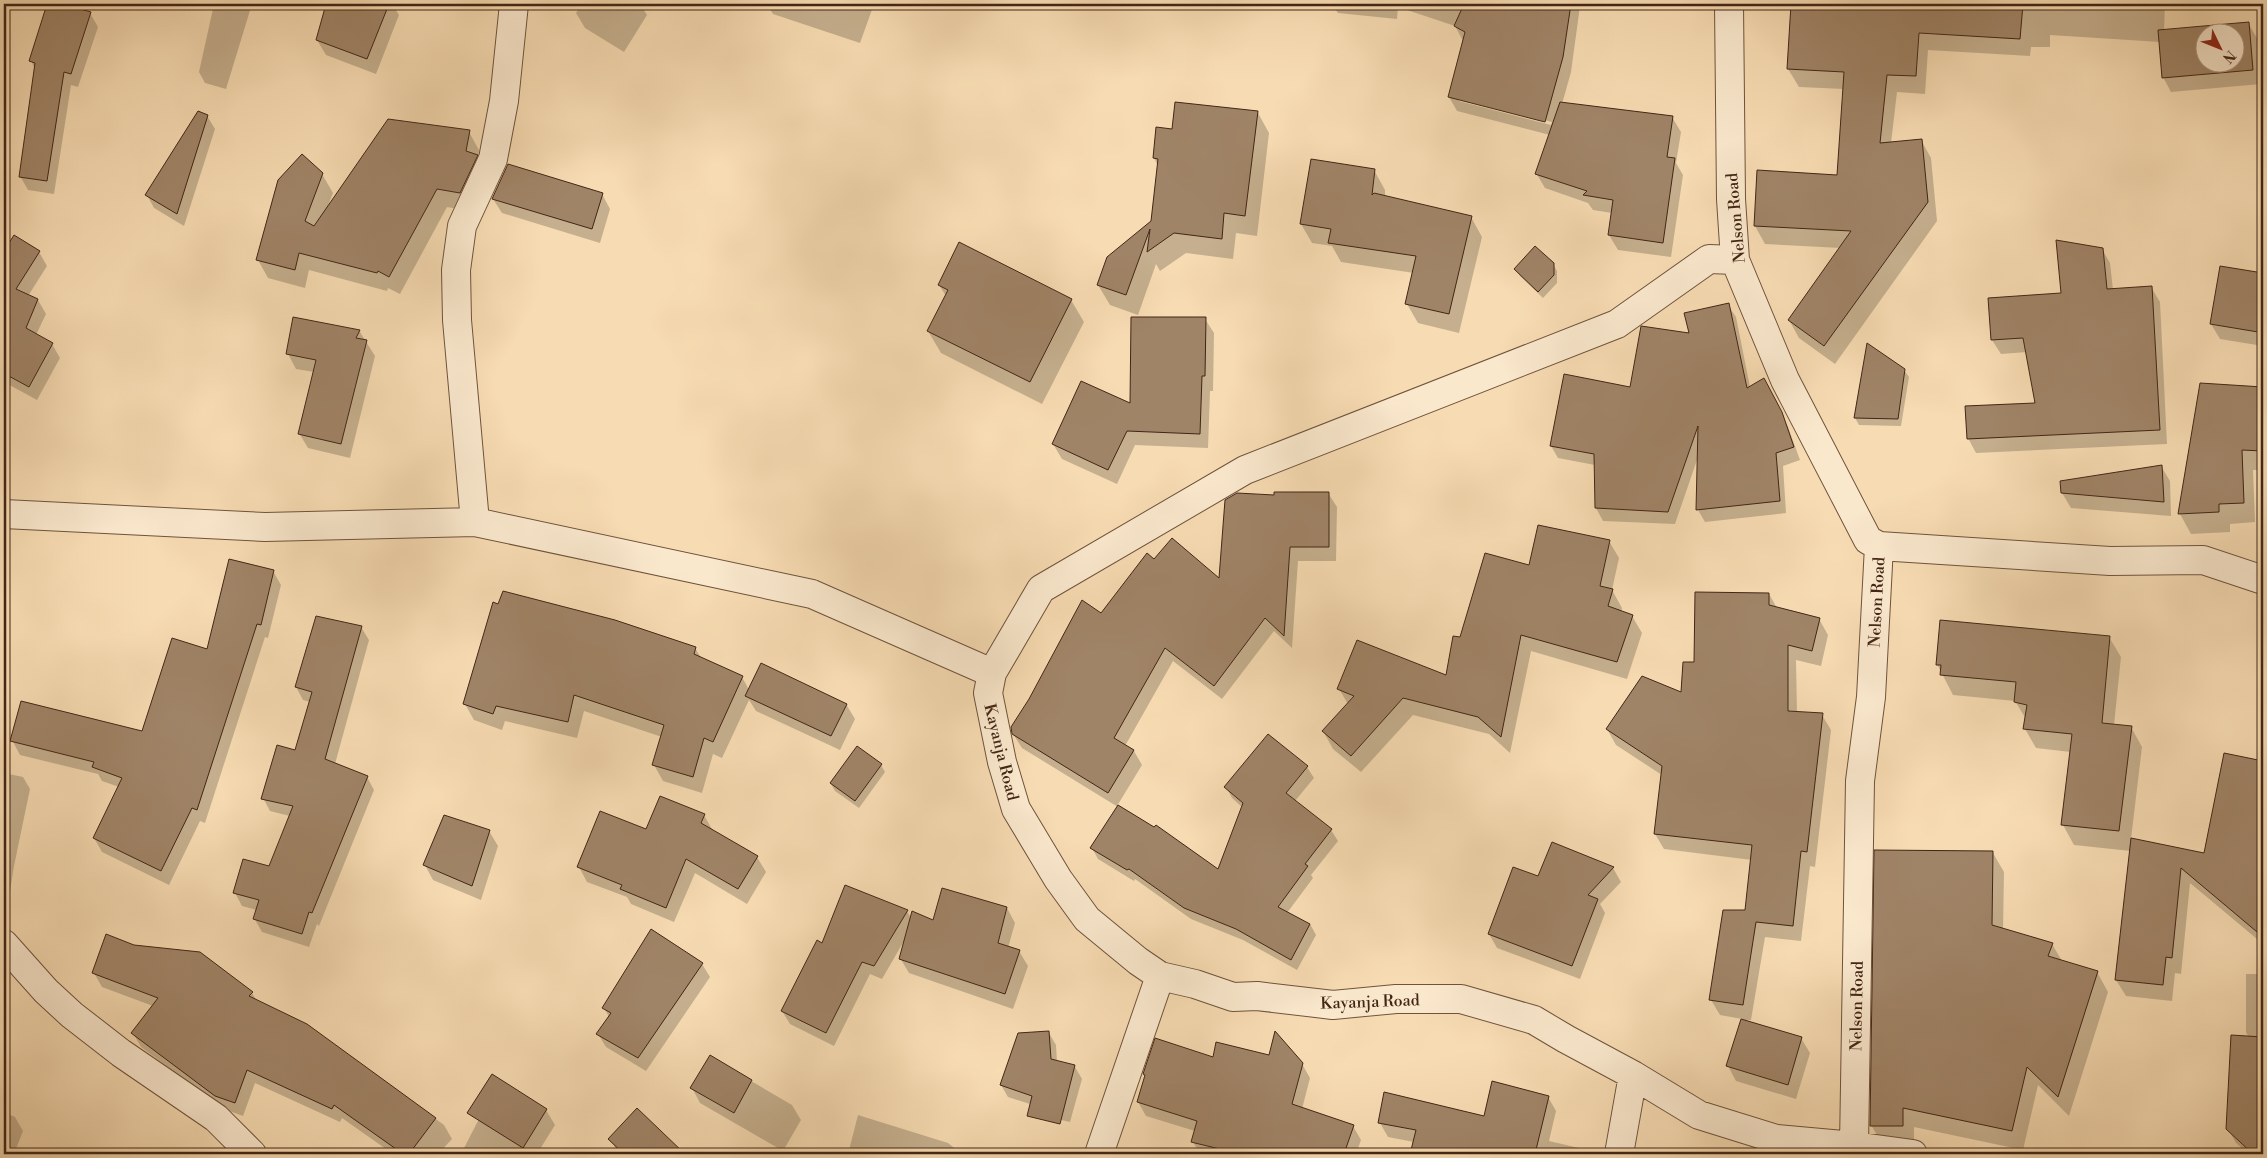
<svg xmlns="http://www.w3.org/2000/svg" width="2267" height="1158" font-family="'Libre Bodoni',serif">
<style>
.shadow{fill:#0003;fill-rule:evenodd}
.building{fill:#a08467;stroke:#422615;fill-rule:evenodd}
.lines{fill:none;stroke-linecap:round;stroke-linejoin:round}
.street-casing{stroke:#6f533c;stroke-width:30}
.street{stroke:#fae8cd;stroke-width:28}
.labels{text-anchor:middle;stroke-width:5;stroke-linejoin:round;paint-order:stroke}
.street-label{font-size:16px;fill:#422615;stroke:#fae8cd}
</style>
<rect width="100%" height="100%" fill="#f7dbb2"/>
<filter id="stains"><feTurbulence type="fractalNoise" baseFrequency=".004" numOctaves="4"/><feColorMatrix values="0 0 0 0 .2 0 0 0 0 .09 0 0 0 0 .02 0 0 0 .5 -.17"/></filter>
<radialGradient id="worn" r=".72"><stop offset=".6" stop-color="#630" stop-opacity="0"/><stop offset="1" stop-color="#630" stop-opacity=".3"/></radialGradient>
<path class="shadow" d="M48,4H59L90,13L98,27L78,87L71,85L54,194L28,190L20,176L35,69L31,61Z
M214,4H252L226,89L205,83L199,72Z
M327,4H392L399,15L376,74L326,55L317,40Z
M582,4H640L647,15L624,52L585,28L576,13Z
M767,4H874L860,43L773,14Z
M1332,4H1578L1580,6L1571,72L1562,104L1672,117L1681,132L1676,163L1683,175L1671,257L1618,250L1609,235L1612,213L1593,210L1588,203L1545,188L1536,173L1550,135L1457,111L1449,97L1463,41L1455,26L1398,7L1397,19L1338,13ZM1459,98L1552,122L1551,125L1459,101Z
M1793,4H2165L2164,31L2248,23L2257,38L2261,84L2171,92L2163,77L2160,42L2050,35V47H2031L2030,56L1928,50L1925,94L1897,92L1891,143L1921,140L1931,158L1937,221L1835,364L1799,338L1789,320L1841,248L1765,244L1755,226L1838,176L1844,89L1799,87L1788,69ZM2204,32H2234V62H2204Z
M1258,113L1269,133L1257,236L1236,233L1233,259L1186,253L1160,271L1156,264L1138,315L1110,305L1098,285L1152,222L1158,166L1154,158L1173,130Z
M207,116L215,129L184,226L154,208L147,195Z
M469,132L479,150L478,158L487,174L470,211L447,207L400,294L388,288L387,291L309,270L305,288L268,278L258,260L322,174L333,193L327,208Z
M1374,170L1385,190V197L1471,217L1482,237L1459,333L1418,323L1407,304L1414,273L1341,262L1332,246L1312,243L1301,224Z
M602,194L610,209L600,243L502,213L493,199Z
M15,237L39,252L47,266L28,296L38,300L46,314L36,335L52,344L60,358L37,400L4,382V253Z
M2102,249L2110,263L2113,290L2151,287L2160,302L2167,444L1976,453L1968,438L2036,404L2027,352L2001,354L1992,340L2063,294Z
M1553,264L1557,271V283L1543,298L1520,276L1516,269Z
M2221,267L2263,274V346L2220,339L2211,324Z
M939,285L1071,300L1084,322L1042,404L941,353L928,331L946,296Z
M1728,305L1736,317L1750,387L1771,392L1788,427L1800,460L1783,466L1786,513L1705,522L1698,510V457L1675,524L1603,521L1596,508L1595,465L1558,458L1551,446L1631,388L1690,335Z
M294,319L360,332L375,356L350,458L308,448L299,433L314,372L296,369L288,354Z
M1205,319L1214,333L1213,391H1210L1208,448L1135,445L1117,484L1062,459L1053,444L1131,405Z
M1868,345L1904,370L1909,377L1901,426L1859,425L1855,418Z
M2201,384L2263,388V470H2253L2255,522L2230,524V532L2191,534L2180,514Z
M2161,466L2170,481L2171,516L2071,508L2062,493Z
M1328,493L1337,507L1336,561H1298L1292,648L1274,631L1222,699L1173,661L1125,746L1134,751L1142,765L1117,806L1218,871L1243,808L1232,798L1226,787L1307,767L1314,778L1295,801L1331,830L1338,841L1311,875L1313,878L1287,913L1310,924L1316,935L1297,970L1243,940L1191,919L1135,879L1134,881L1098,859L1092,848L1118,807L1022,748L1013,734L1102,615L1154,561L1220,581L1275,497Z
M1609,541L1619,558L1612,590L1622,608L1621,612L1632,616L1642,633L1627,679L1531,651L1510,753L1489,734L1413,715L1361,772L1333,749L1323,731L1348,704L1339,689L1447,676L1461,638L1530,567Z
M273,571L281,585L268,638L265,637L205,823L200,821L169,885L102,852L94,838L119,787L102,781L98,774L20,755L12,740L143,732Z
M1769,594L1777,608L1819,619L1828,635L1821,666L1796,660L1797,713L1822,715L1831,730L1815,867L1810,866L1801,941L1765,937L1751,1020L1744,1021L1801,1038L1810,1053L1796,1099L1736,1081L1728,1066L1742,1019L1720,1015L1711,1000L1746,911L1752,860L1664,849L1655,834L1662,775L1616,745L1607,729L1682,693L1695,664Z
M361,627L369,640L335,764L367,777L374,790L319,926L317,924L309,947L262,932L254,918L257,910L242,906L235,893L270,868L290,816L270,811L263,798L296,751L310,702L303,700L296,687Z
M2109,637L2121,657L2114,725L2131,727L2142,747L2131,839L2205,854L2225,755L2263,763V944L2190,883L2181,974L2175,973L2172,1001L2126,996L2116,980L2131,851L2074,845L2063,825L2071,752L2036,748L2025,729L2026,719L2015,701L1953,695L1937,664Z
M695,648L702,659L742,677L749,690L846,704L855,719L840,750L756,711L749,700L722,758L713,754L702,793L663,781L654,765L662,737L584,711L577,738L505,721L502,730L474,720L465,704Z
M881,765L885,772L859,808L835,791L831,784Z
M4,773L23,777L30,789L14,866L7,910H4Z
M704,815L713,831L757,857L766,872L747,904L695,873L674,922L631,904L627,897L587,882L579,867L646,831Z
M489,831L498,846L481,900L433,880L425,865Z
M1993,853L2004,872L2003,929L2052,944L2062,961L2097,972L2108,992L2069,1116L2038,1085L2023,1150L1914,1127V1145H1883L1871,1125Z
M1613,868L1621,882L1600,904L1605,913L1580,979L1497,948L1489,934L1539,878Z
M1007,908L1015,923L1008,948L1019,951L1028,966L1013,1009L909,973L900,958L904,941L882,979L870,974L834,1046L790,1024L782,1011L822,944L907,911L911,918L934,921Z
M702,964L710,977L646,1071L606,1047L598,1034L609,1017L604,1008Z
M94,973L252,993L257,1001L307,1025L444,1125L452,1139L438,1154H393L342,1118L340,1122L255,1083L243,1116L224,1109L141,1047L133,1033L153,1006L102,987Z
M2246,974H2263V1154H2248L2236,1143L2228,1129L2249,1038L2246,1032Z
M1049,1033L1056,1045L1057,1062L1075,1067L1082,1079L1070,1122L1039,1115L1033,1105L1008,1097L1001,1085Z
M710,1057L792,1105L801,1120L783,1151L700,1103L692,1088Z
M1214,1058L1302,1064L1310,1078L1302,1109L1353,1126L1361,1140L1356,1154H1200L1193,1142L1195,1131L1146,1116L1138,1102L1146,1077L1144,1074Z
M499,1080L546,1110L555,1125L537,1154H461Z
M1548,1097L1556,1111L1549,1141L1579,1148L1583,1154H1413L1412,1151L1414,1142L1388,1137L1380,1123L1485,1117Z
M4,1112L15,1117L23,1131L14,1154H4Z
M858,1115L948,1143L962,1154H848Z
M610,1139L679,1150L681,1154H619Z"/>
<path class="building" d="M47,4H63L91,12L71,74L64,72L47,181L19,177L35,63L29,61Z
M326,4H389L367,59L316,40Z
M1464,4H1571L1563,57L1545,122L1448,97L1465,32L1454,26Z
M1791,4H2023L2020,39L1919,33L1916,76L1887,75L1880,143L1922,139L1928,202L1824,346L1788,320L1851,231L1754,226L1757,170L1837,175L1844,72L1787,69Z
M2249,22L2253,70L2162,78L2158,30ZM2204,32H2234V62H2204Z
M1175,102L1258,111L1245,216L1224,213L1222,239L1174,233L1147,252L1150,229L1126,295L1097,285L1107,257L1151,221L1158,159L1153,158L1156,127L1172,129Z
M1560,102L1673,116L1667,157L1675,158L1663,243L1608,235L1613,200L1583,195L1587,191L1535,174Z
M198,111L208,115L177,214L145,195Z
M388,119L470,130L466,151L478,155L460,193L437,189L389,277L378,271L377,273L299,253L295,270L256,260L278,180L302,154L323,173L305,221L314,226Z
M1311,159L1375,169L1372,195L1374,193L1472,216L1449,314L1405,304L1416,256L1328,243L1331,229L1300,224Z
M508,164L603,193L592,229L492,199Z
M14,235L40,251L16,289L38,299L26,328L53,343L29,387L5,374L4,378V251Z
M2056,240L2103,248L2107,289L2152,286L2160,430L1967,439L1965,406L2035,403L2023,338L1991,340L1988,298L2061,293Z
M959,242L1072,299L1030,382L927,331L948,290L938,285Z
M1535,246L1554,263V275L1538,292L1514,269Z
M2220,266L2263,273V298L2258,332L2210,324Z
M1729,303L1747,388L1764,378L1782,412L1794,447L1776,453L1780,501L1696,510L1698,426L1668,512L1595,508L1594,454L1550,446L1564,374L1630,387L1641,326L1689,333L1684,313Z
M293,317L360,330L356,338L367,340L341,444L298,434L316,360L286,354Z
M1131,317H1206L1205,376H1202L1200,434L1127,431L1108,470L1052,444L1081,381L1130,403Z
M1867,343L1905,369L1898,419L1854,418Z
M2200,383L2263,387V451L2242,450L2244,503L2219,504V512L2178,514Z
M2162,465L2164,502L2061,493L2060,481Z
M1274,492H1329V547H1290L1284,636L1265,618L1214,686L1165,648L1114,738L1134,750L1108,793L1012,734L1011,727L1029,699L1082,600L1101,613L1147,553L1154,559L1172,538L1219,578L1225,500L1237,493L1274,495Z
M1538,525L1610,540L1600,586L1613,589L1608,606L1633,615L1617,662L1521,635L1501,737L1478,717L1403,698L1351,756L1322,731L1354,696L1337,689L1357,640L1446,675L1453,636L1460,637L1485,553L1529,565Z
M229,559L274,570L261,625L257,624L197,810L192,808L161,871L93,838L122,778L92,767L94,762L10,741L21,701L142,731L172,638L207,649Z
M503,591L615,620L696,647L694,654L743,676L713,742L704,738L693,777L652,765L664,725L574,695L568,722L496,706L493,714L463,704L493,602L498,604Z
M1695,592L1769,593V605L1820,618L1812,651L1788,645V711L1823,713L1807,852L1801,851L1793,926L1756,922L1743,1005L1709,1000L1723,910H1745L1752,845L1654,834L1662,766L1606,729L1642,676L1681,692L1683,662H1694Z
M316,616L362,626L325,759L368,776L312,913L309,912L302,934L253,919L259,900L233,893L243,859L269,866L293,806L261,799L277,745L295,750L312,692L295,687Z
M1940,620L2110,636L2102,723L2132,726L2119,831L2061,825L2072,734L2023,729L2027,705L2014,702L2016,682L1940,675L1941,665H1936Z
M761,663L847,704L831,736L745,696Z
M1268,734L1308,766L1286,793L1332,829L1305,864L1308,866L1278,907L1310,924L1291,960L1236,929L1184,908L1129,869L1127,870L1090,848L1118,805L1154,827L1156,825L1218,869L1243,803L1224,787Z
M857,746L882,764L855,801L830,783Z
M2224,753L2263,761V871L2260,890L2263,893V937L2181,868L2172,958L2166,957L2163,985L2115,980L2131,838L2204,853Z
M660,796L705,814L701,823L758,856L738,889L686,859L666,908L620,889L622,885L577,867L600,811L646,829Z
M444,815L490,830L472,886L423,865Z
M1552,842L1614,867L1588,895L1598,899L1572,966L1488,934L1513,867L1538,876Z
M1874,850L1993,851L1992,925L2053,943L2048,956L2098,971L2058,1097L2027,1067L2012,1131L1903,1108V1126H1870Z
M845,885L908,910L874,966L862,962L826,1033L781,1011L817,940L822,943Z
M942,888L1007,907L998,943L1020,950L1005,994L899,959L912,911L933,920Z
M651,929L703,963L638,1058L596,1034L611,1013L602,1008Z
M106,934L134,945L200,952L253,992L249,996L307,1024L436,1118L409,1154H403L334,1105L332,1109L247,1070L235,1103L215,1096L131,1033L158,998L92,973Z
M1741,1019L1802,1037L1788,1085L1726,1066Z
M1049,1031L1051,1059L1075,1065L1060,1124L1027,1116L1032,1096L1000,1085L1018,1033Z
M1275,1031L1303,1063L1292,1104L1354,1125L1344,1154H1240L1191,1142L1197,1121L1137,1102L1145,1075L1143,1074L1155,1038L1213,1057L1216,1042L1269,1055Z
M2231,1035L2263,1037L2258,1154H2253L2226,1129Z
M710,1055L752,1080L734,1113L690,1088Z
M492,1074L547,1109L523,1148L467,1113Z
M1492,1081L1549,1096L1535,1154H1410L1416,1130L1378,1123L1384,1092L1484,1116Z
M637,1108L685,1154H624L608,1139Z"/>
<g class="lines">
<defs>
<path id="street" d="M1729,4L1731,199L1735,260L1785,380L1868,540L1879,546L1871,697L1860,781L1854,1146
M1735,260L1709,259L1617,324L1245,470L1041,589L992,673L988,693L1002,762L1016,809L1058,879L1087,919L1138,961L1160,976L1195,984L1233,997L1257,996L1333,1005L1396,999H1461L1534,1020L1566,1039L1633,1075L1699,1115L1776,1139L1854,1146L1913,1154
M4,514L265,527L475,522L812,594L992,673
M475,522L457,320L456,270L462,226L493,159L504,101L514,4
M1879,546L2110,561L2203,560L2263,580
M4,944L46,991L72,1015L121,1053L216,1118L252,1154
M1099,1154L1160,976
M1619,1154L1633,1075"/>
</defs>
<use href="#street" class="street-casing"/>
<use href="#street" class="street"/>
</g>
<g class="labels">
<g class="street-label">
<text transform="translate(1735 218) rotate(-95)" y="6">Nelson Road</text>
<text transform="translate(1876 602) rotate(-87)" y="6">Nelson Road</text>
<text transform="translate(1002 752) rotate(76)" y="6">Kayanja Road</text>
<text transform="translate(1370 1001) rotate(-2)" y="6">Kayanja Road</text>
<text transform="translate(1856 1006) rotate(-89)" y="6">Nelson Road</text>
</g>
</g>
<rect width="2267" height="1158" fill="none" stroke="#f7dbb2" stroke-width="20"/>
<rect x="5" y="5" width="2257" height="1148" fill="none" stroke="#422615" stroke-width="2.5"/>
<rect x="10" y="10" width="2247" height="1138" fill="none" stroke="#422615"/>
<g transform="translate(2220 48) rotate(133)"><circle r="24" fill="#fae8cd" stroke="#b09a83"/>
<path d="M0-4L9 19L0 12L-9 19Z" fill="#8f2418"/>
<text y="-8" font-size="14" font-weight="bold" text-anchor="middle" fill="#422615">N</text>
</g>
<rect width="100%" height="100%" filter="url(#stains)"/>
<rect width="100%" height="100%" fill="url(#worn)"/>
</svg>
